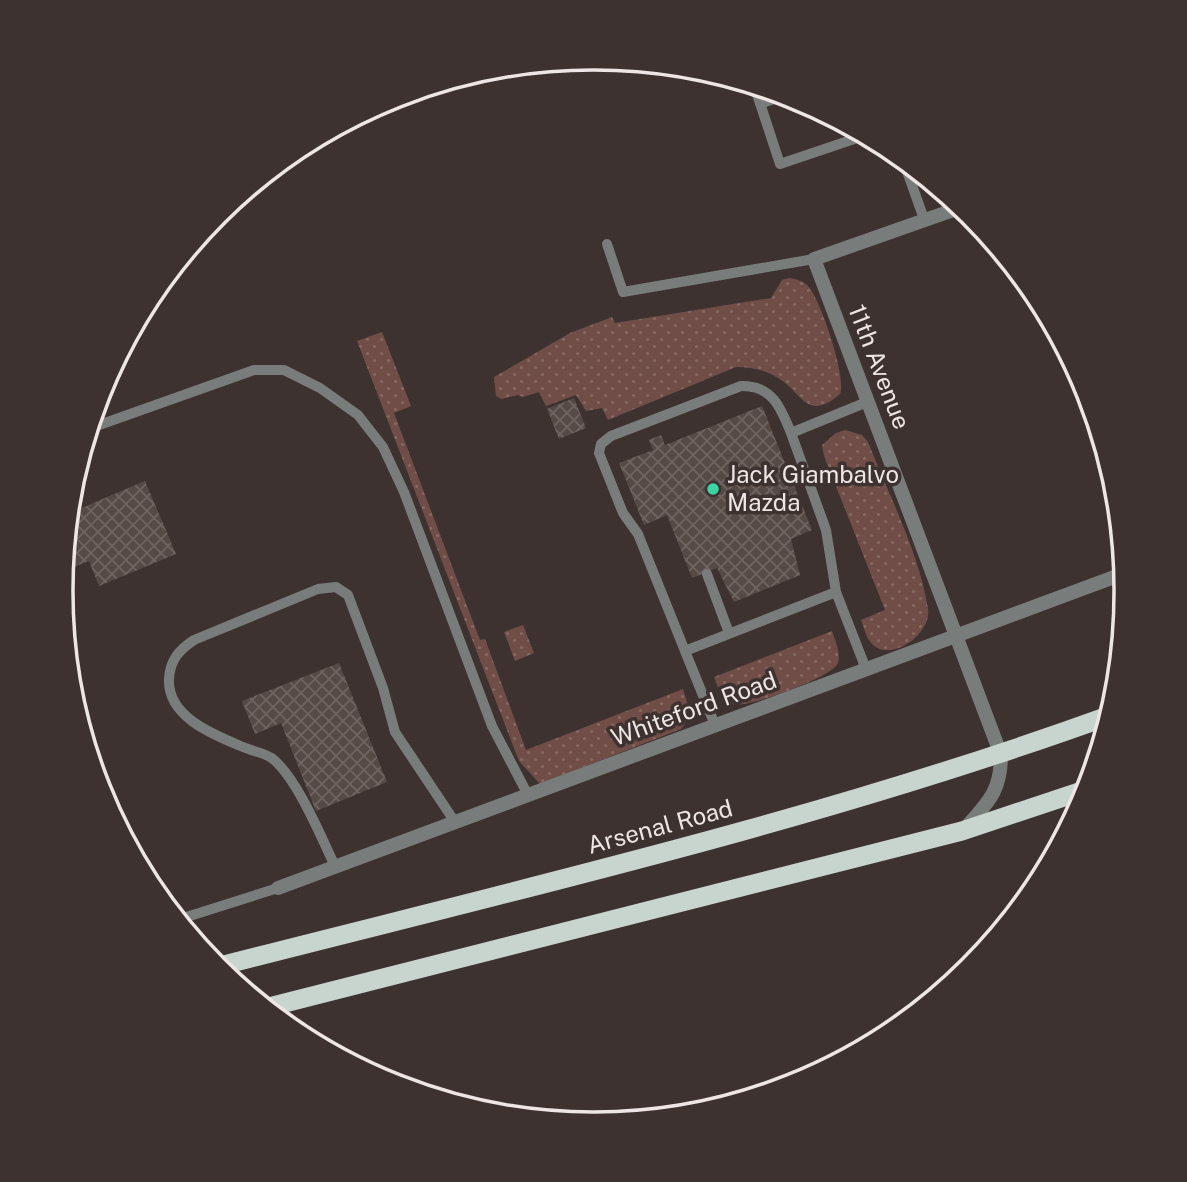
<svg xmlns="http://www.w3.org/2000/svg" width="1187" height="1182" font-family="'Public Sans',sans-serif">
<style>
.grass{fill:url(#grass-dots)}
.building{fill:url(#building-cross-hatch)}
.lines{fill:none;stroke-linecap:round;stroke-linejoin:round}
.service{stroke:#787d7b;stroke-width:10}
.minor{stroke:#787d7b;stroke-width:14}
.trunk{stroke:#c8d4ce;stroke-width:19}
.poi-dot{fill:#3cd4a4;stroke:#3d322f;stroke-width:2.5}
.labels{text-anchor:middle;stroke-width:7;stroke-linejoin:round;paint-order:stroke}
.street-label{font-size:24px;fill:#eee6e5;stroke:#3d322f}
.poi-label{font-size:24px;fill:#eee6e5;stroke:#3d322f;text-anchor:start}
.rim{fill:none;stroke:#eee6e5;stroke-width:3.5}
</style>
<defs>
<pattern id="grass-dots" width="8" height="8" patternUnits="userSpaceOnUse" patternTransform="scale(1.75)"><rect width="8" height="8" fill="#704e47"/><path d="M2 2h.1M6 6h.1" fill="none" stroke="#856861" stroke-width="1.8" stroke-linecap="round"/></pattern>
<pattern id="building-cross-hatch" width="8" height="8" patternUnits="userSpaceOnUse" patternTransform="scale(1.75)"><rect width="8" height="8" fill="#564a47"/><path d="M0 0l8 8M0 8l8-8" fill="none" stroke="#6f6461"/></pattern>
</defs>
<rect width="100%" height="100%" fill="#3d322f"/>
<path class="grass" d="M789,278C797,279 804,281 809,287C821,302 847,378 840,394C833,400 825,406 815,406C803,405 794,389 784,382C770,371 753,367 736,367L608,420L602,408L586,411L576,395L546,406L539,392L523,397L518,395L501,399L496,396L494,377L570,333L612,317L615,323L771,298L782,280Z
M382,332L411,406L394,413L480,640L485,639L526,750L683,689L691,715L681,729L540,784L519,761L357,341Z
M845,430L862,435L868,442C888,493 920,555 928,609C932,635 886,667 869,640C865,635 864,626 861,620L885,610L824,456L822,445L836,433Z
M523,625L534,653L515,661L504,632Z
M832,631C835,641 841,652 838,663C833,677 744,710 731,704C720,699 718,687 714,677Z"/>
<path class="building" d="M574,398L586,428L559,439L547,409Z
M762,406L812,530L791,539L800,575L734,602L717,568L692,578L667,515L644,525L619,463L653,450L649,440L661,435L665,445Z
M145,481L176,554L99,586L89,561L68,569L63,559L66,532L78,527L72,512Z
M339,663L387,782L316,811L281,723L255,734L242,701Z"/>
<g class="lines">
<path class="service" d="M754,85L780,164L866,135
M760,104L785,95
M902,157L924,219
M607,244L623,292L814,259
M88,429L254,370H284L320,388L358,415L383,447L404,492L492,726L528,795
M707,574L729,633
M685,651L638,534L623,513L599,453L601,444L611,436L741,386C772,385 781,408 791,433
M866,669L836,592L826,530L791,433L867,402
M715,725L685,651L836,592
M87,750L125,840
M335,866C321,837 298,780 273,759C265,753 252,751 243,747C214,735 167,717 169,679C170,660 179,650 194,640L318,589L336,587L348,595L383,688L395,732L455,822
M177,920L278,888"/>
<path class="minor" d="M962,207L814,259L1001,755C1001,793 987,803 963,831
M278,888L1125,573"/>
<path class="trunk" d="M216,967C516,890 819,821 1111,715
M265,1008L962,831L1088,789"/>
</g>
<circle class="poi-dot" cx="713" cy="489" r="7"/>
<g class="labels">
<g class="street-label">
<text transform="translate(879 367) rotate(69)" y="8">11th Avenue</text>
<text transform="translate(694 709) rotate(-20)" y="8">Whiteford Road</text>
<text transform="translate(660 827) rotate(-15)" y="8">Arsenal Road</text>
</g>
<g class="poi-label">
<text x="727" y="483">Jack Giambalvo<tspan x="727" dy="28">Mazda</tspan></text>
</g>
</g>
<path d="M0 0H1187V1182H0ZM593 70H594A520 520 0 0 1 1114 590V592A520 520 0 0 1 594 1112H593A520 520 0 0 1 73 592V590A520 520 0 0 1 593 70Z" fill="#3d322f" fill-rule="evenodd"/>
<path class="rim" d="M593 70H594A520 520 0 0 1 1114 590V592A520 520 0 0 1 594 1112H593A520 520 0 0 1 73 592V590A520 520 0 0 1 593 70Z"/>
</svg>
